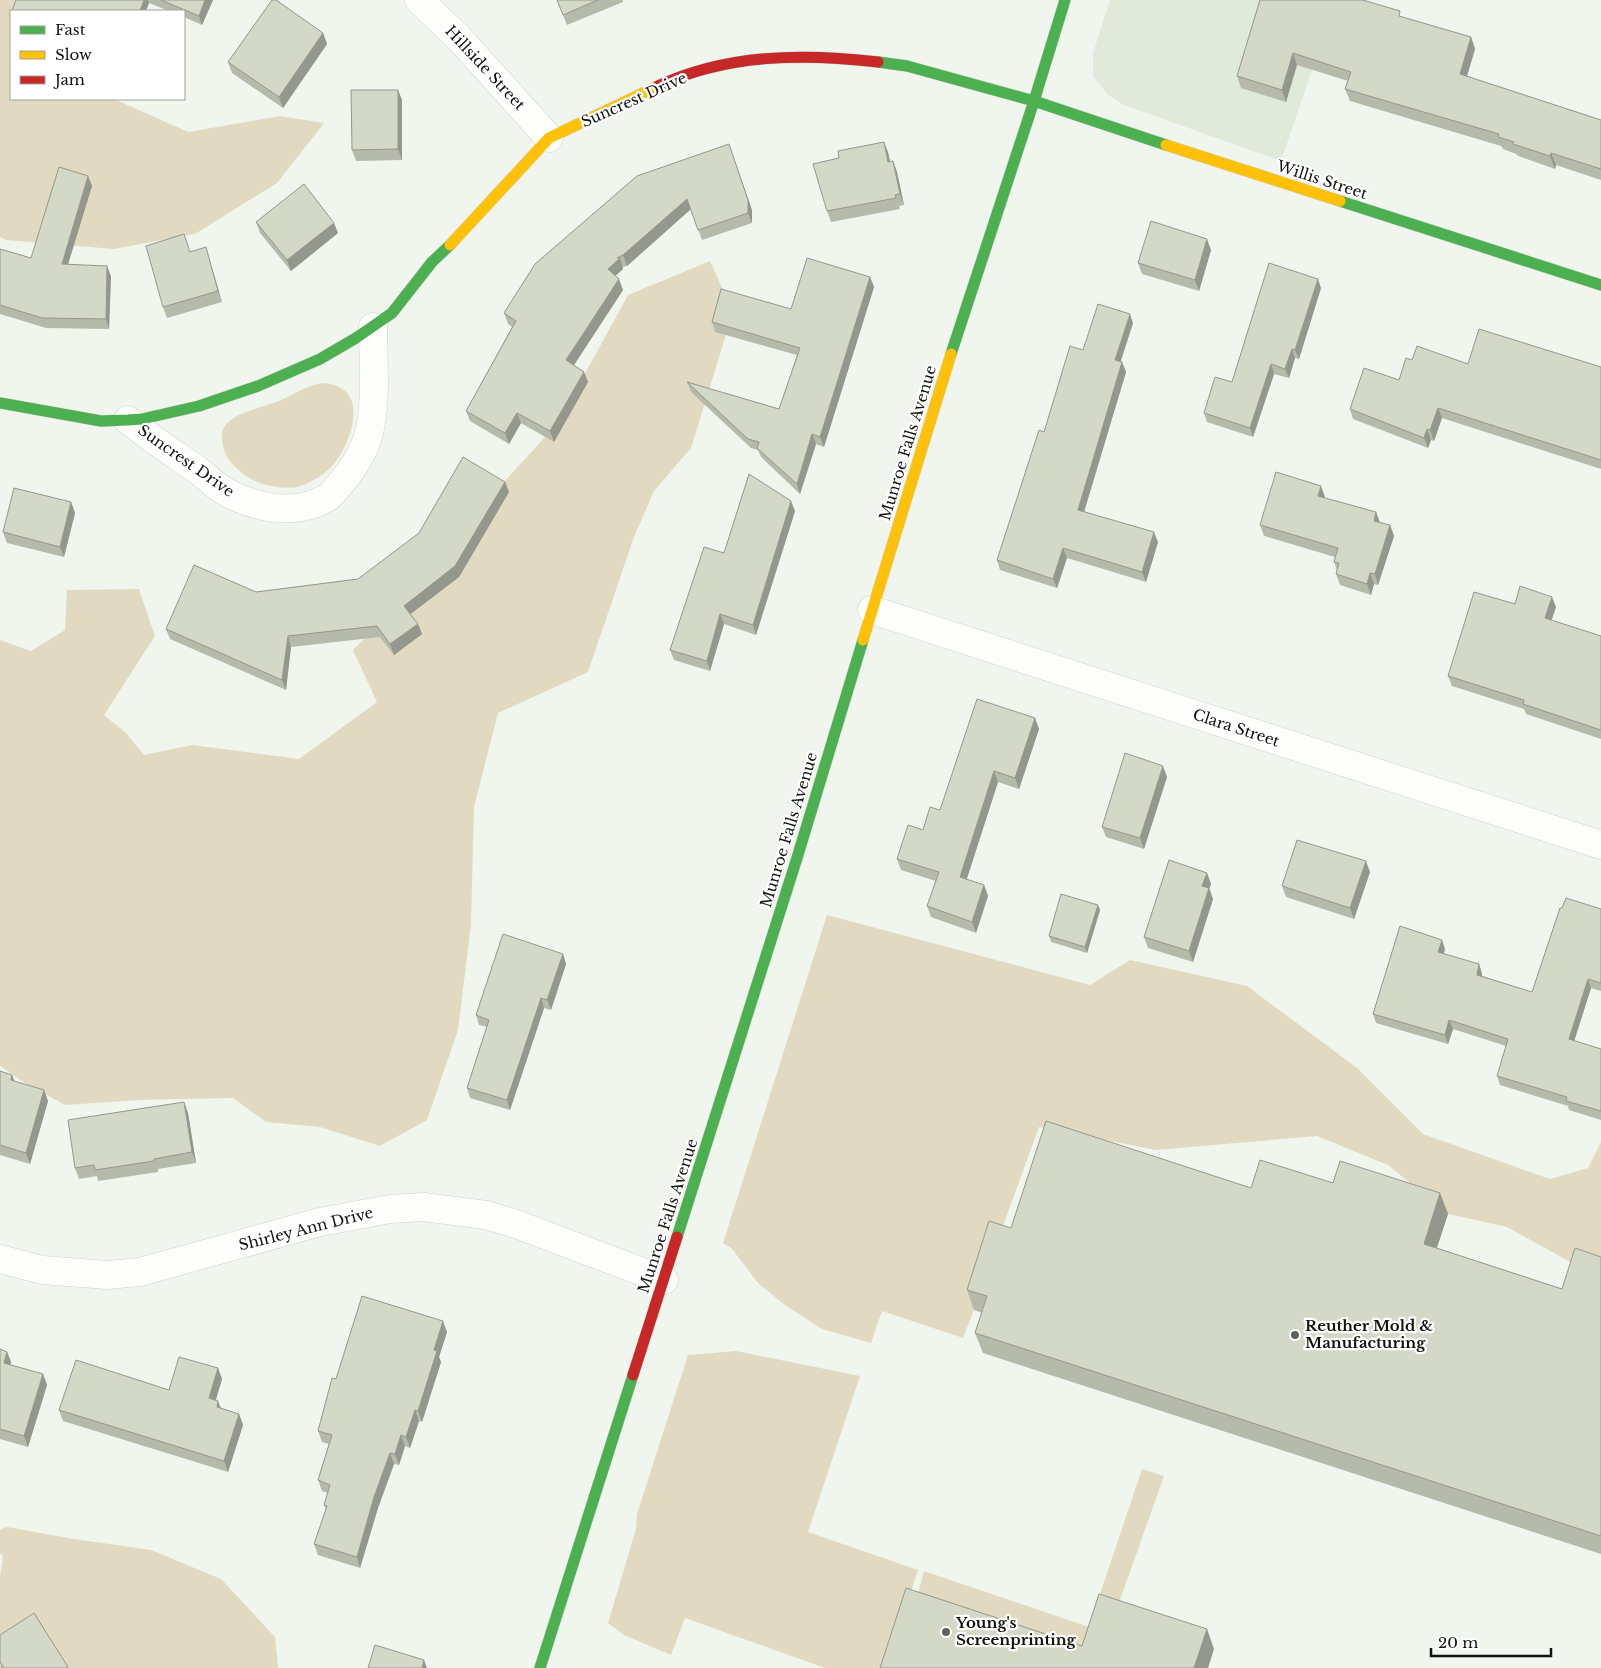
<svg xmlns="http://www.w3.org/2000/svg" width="1601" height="1668" font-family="'Libre Baskerville',serif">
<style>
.built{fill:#e0eadb}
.green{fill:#e1dac0}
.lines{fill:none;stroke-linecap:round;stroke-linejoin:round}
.street-casing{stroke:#cdd2cc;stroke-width:29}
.fast-casing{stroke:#cdd2cc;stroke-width:12}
.slow-casing{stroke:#cdd2cc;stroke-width:12}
.jam-casing{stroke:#cdd2cc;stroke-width:12}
.street{stroke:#fdfefc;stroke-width:28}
.fast{stroke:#4caf50;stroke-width:11}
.slow{stroke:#ffc107;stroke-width:11}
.jam{stroke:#c62828;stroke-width:11}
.wall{fill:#b6baab}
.shaded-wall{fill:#94978b}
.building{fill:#d4d8c7;stroke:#94978b}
.poi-dot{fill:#5e625c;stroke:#fff;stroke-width:2}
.labels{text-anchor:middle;stroke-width:4.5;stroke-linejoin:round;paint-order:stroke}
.street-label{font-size:15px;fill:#10130e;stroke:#fff}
.poi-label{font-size:15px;font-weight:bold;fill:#10130e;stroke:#fff;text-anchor:start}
</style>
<rect width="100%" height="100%" fill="#f0f6ee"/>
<path class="built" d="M1110,0H1336L1281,161L1124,105L1108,95L1093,76V53Z"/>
<path class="green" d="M0,0H100V11H11V99H114L188,132L280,116L324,123L277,183L195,234L114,249L6,240L0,237Z
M710,261L733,312L691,448L654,491L634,537L588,672L498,713L474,807L471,925L458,1030L427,1120L380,1146L320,1127L266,1122L233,1098L139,1100L65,1105L25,1083L0,1066V640L31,651L65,630L67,590L139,589L155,636L104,715L126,733L144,755L192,745L299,759L377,702L353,650L440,563L448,543L558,423L628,295Z
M323,383C368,386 355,434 337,460C329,472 312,483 297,487C287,489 276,487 266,485C251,481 239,472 229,460C225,454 222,446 222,438C219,414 263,408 281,400C295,394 307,385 323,383Z
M827,915L1090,985L1130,960L1247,986L1357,1068L1423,1134L1550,1179L1588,1168L1601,1142V1275L1583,1269L1507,1227L1448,1214L1388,1165L1317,1136L1156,1150L1039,1127L997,1242L974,1310L963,1338L882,1311L871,1343L822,1329L785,1305L758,1283L732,1249L723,1243Z
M736,1351L860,1376L808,1532L918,1570L886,1668H825L685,1618L671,1655L624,1635L608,1623L636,1529L637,1514L688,1355Z
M1142,1469L1164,1476L1114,1617L1090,1666L914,1609L924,1571L1089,1627Z
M7,1527L74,1539L151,1550L221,1579L275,1637L278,1668H0V1577L3,1557L0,1553V1530Z"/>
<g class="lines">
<defs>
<path id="street" d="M419,0L459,38L549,138
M128,420C150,438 173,453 196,469C207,477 217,488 230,494C259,509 298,516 328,497C333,494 337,487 341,483C353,469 364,452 369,433C377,401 373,360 373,327
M872,610L1601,845
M0,1259L43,1270L107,1275L140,1272L320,1222L390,1209L423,1207L486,1215L516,1224L664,1280"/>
<path id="fast" d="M878,62L907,66L1034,101L1166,145
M1340,201L1601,285
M951,354L1034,101L1065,0
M0,403L101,421L128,420L142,419L199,406L258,386L320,359L356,338L392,313L432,262L450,245
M677,1237L797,858L863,640
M540,1668L633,1375"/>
<path id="slow" d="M1166,145L1340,201
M450,245L549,138L658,86
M863,640L951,354"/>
<path id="jam" d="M658,86C727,54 803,53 878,62
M633,1375L677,1237"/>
</defs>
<use href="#street" class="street-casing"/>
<use href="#fast" class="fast-casing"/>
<use href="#slow" class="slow-casing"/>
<use href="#jam" class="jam-casing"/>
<use href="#street" class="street"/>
<use href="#fast" class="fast"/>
<use href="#slow" class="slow"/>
<use href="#jam" class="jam"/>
</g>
<path class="wall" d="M16,0H213L202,25L184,17V11H169L149,3L146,11H12Z
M557,0H623V2L567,25Z
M1260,0L1402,17L1471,37L1475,49L1467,76L1601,120V180L1556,165L1555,169L1518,156L1516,154L1503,149L1501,146L1350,101L1345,89L1348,81L1297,65L1286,102L1241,88L1237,76Z
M323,33L327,44L283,108L232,73L228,62Z
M398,90L402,100V160L356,161L352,150Z
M888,152L890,161H893L897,172L904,205L899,206L900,209L831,222L827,211Z
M88,176L92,186L68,264L111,276L109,329L46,328L0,314V249L31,258Z
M637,176L752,210V223L702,240L691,209L627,266L623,267V269L615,276L623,290L574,365L584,372L588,382L554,442L521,423L509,444L470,421L466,411L512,327L508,324L504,313Z
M256,222L338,233L291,271L260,233Z
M1211,250L1199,291L1142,274L1138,263Z
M190,251L209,258L222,302L167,318L163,307Z
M870,277L874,287L824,447L816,444L800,494L761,457L758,450L751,448L691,392L687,382L779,409L797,355L715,332L712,322L791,309Z
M1321,288L1299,359L1295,358L1289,378L1274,374L1253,437L1207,422L1204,413L1232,382Z
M1133,323L1121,361L1122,362L1126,372L1084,511L1158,542L1146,582L1067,558L1057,588L1000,570L997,560L1044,432L1083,350Z
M1412,360L1468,364L1601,367V469L1442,418L1434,441L1431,440L1428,448L1353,419L1350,409L1399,380Z
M505,482L509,492L459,577L410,614L418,624L422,634L394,655L380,637L291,647L286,690L170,639L166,629L256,592L358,579Z
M1325,497L1324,498L1376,512L1380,523L1390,525L1394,536L1378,585L1374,584L1371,595L1340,585L1336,574L1337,570L1334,562L1335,557L1264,536L1260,525Z
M71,502L75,513L64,557L7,543L3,532Z
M795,511L756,635L724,624L710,671L674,660L670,650L724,553Z
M1515,604L1556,607L1551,620L1601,636V739L1526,714L1524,709L1452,686L1448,676Z
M1035,718L1039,729L1019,789L998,782L966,880L984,885L988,896L976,933L931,917L927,906L936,881L901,870L897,859L923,830Z
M1167,777L1144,849L1106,837L1102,827Z
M1370,872L1354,919L1286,897L1282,886Z
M1207,873L1211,884L1209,888L1213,899L1193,962L1148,948L1144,937Z
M1098,905L1100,910L1087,953L1051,942L1049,936Z
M1601,909V991L1591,988L1574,1041L1601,1049V1120L1569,1110L1568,1106L1500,1085L1497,1076L1506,1046L1453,1029L1448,1044L1376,1023L1373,1014L1445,949L1444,954L1479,964L1482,974V976L1532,992Z
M563,954L566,964L551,1010L544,1008L510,1110L470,1098L467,1088L487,1027L479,1025L476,1015Z
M0,1071L12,1075L15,1082L44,1090L48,1101L30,1164L0,1155Z
M184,1102L188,1113L196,1163L158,1169V1172L98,1181L97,1176L79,1179L75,1168Z
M1333,1183L1440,1193L1448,1214L1437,1248L1562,1289L1601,1257V1554L983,1353L975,1333L982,1313L974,1310L967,1290L1011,1228L1251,1188Z
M447,1332L439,1357L441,1362L422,1422L419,1421L410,1448L405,1446L399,1465L394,1464L378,1508L360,1568L318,1555L314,1544L326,1510L324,1505L328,1493L322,1491L318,1480L329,1444L322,1442L318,1431L336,1379Z
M0,1349L7,1352L11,1362L10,1365L43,1374L47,1385L28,1447L0,1439Z
M218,1368L222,1379L216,1400L221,1408L239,1414L243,1425L228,1472L63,1421L59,1410L169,1390Z
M0,1635L68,1668H1Z"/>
<path class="shaded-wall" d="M144,0H148L149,3L146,11H140Z
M205,0H213L202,25L199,16Z
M323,33L327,44L283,108L279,97Z
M1471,37L1475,49L1464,86L1460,74Z
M1293,53L1297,65L1286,102L1282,90Z
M398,90L402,100V160L398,149Z
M884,142L888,152L892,173L888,162Z
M729,144L752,210V223L748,213Z
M1551,153L1556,165L1555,169L1550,156Z
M893,161L897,172L904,205L900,194Z
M88,176L92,186L65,274L62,264Z
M687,199L691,209L627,266L623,255Z
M334,223L338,233L291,271L287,260Z
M1207,239L1211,250L1199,291L1195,280Z
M206,247L209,258L222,302L218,291Z
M620,258L623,269L612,279L608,269Z
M107,266L111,276L109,329L106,319Z
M870,277L874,287L824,447L820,437Z
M619,279L623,290L570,371L566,360Z
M1318,279L1321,288L1299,359L1295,350Z
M1130,314L1133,323L1118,369L1115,360Z
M1292,349L1295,358L1289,378L1285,369Z
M1122,362L1126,372L1082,519L1078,510Z
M1271,364L1274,374L1253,437L1250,428Z
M584,372L588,382L554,442L550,431Z
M1438,408L1442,418L1434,441L1430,430Z
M517,413L521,423L509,444L505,433Z
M1427,429L1431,440L1428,448L1424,438Z
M812,434L816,444L800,494L797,484Z
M505,482L509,492L459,577L408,616L404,606Z
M1321,486L1325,497L1322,507L1318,496Z
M791,501L795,511L756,635L753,625Z
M71,502L75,513L64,557L60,547Z
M1376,512L1380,523L1374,521Z
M1390,525L1394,536L1378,585L1375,574Z
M1154,532L1158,542L1146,582L1142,572Z
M1063,548L1067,558L1057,588L1053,579Z
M1370,573L1374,584L1371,595L1367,584Z
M1552,597L1556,607L1549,628L1545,618Z
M720,614L724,624L710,671L707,661Z
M418,624L422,634L394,655L390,644Z
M288,636L291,647L286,690L282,680Z
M1035,718L1039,729L1019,789L1015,778Z
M1163,766L1167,777L1144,849L1140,838Z
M994,771L998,782L964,888L960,877Z
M1366,861L1370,872L1354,919L1350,908Z
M1207,873L1211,884L1206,897L1202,886Z
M984,885L988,896L976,933L972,922Z
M1209,888L1213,899L1193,962L1189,951Z
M1098,905L1100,910L1087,953L1085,947Z
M1442,940L1445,949L1441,961L1438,952Z
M563,954L566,964L551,1010L547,1000Z
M1479,964L1482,974L1480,984L1477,975Z
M1588,979L1591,988L1572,1048L1569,1039Z
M541,998L544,1008L510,1110L507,1100Z
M1449,1020L1453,1029L1448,1044L1445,1035Z
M12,1075L16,1086L11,1080Z
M44,1090L48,1101L30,1164L26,1153Z
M184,1102L188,1113L196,1163L192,1152Z
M1440,1193L1448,1214L1431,1265L1424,1244Z
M443,1321L447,1332L439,1357L441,1362L422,1422L418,1411L434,1350Z
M7,1352L11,1362L8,1374L4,1363Z
M218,1368L222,1379L213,1409L209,1398Z
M43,1374L47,1385L28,1447L24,1436Z
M218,1401L222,1412L217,1407Z
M415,1410L419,1421L410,1448L406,1437Z
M239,1414L243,1425L228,1472L224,1461Z
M401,1435L405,1446L399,1465L395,1454Z
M390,1453L394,1464L378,1508L360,1568L357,1557L374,1497Z
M1207,1629L1214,1649L1208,1668H1194Z
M424,1660L427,1668H422Z"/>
<path class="building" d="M16,0H144L140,11H12Z
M161,0H205L199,16Z
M272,0H276L323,33L279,97L228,62Z
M557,0H598L563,15Z
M1260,0H1363L1400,11L1399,16L1471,37L1460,74L1601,120V169L1551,153L1550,156L1513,144L1514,142L1498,137L1499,134L1345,89L1351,72L1293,53L1282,90L1237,76Z
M351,90H398V149L352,150Z
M884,142L888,162L893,161L900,194L895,195L896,198L827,211L813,164L839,158L838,151Z
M729,144L748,200V213L698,230L687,199L623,255L617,258H620L608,269L619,279L566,360L584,372L550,431L517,413L505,433L466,411L516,321L504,313L535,264L637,176Z
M59,167L88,176L62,264L107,266L106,319L42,318L0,305V249L31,258Z
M304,184L334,223L287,260L256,222Z
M1151,221L1207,239L1195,280L1138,263Z
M184,234L190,252L206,247L218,291L163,307L146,246Z
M807,258L870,277L820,437L812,434L797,484L757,448L759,442L748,439L687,382L779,409L800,348L712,322L721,289L791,309Z
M1269,263L1318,279L1295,350L1292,349L1285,369L1271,364L1250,428L1204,413L1215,377L1232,382Z
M1098,304L1130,314L1115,360L1122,362L1078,510L1154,532L1142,572L1063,548L1053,579L997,560L1039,430L1044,432L1070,346L1083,350Z
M1479,329L1601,367V460L1438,408L1430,430L1427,429L1424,438L1350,409L1364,368L1399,380L1406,358L1412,360L1417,346L1468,364Z
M463,457L505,482L455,566L404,606L418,624L390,644L377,626L288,636L282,680L166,629L194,565L256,592L358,579L419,533Z
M1276,472L1321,486L1318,496L1376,512L1374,521L1390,525L1375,574L1370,573L1367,584L1336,574L1339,563L1334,562L1338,548L1260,525Z
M749,474L791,501L753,625L720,614L707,661L670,650L704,547L724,553Z
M14,488L71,502L60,547L3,532Z
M1520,586L1552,597L1545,618L1601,636V730L1523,704L1524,700L1448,676L1474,592L1515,604Z
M977,699L1035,718L1015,778L994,771L960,877L984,885L972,922L927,906L939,872L897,859L908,825L923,830L930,807L940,810Z
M1125,753L1163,766L1140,838L1102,827Z
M1297,840L1366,861L1350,908L1282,886Z
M1169,860L1207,873L1202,886L1209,888L1189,951L1144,937Z
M1061,894L1098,905L1085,947L1049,936Z
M1566,898L1601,909V983L1588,979L1569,1039L1601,1049V1111L1566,1101L1567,1097L1497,1076L1508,1039L1449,1020L1445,1035L1373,1014L1400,926L1442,940L1438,952L1479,964L1477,975L1532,992L1560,908H1562Z
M503,934L563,954L547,1000L541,998L507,1100L467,1088L489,1020L476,1015Z
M0,1071L12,1075L11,1080L44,1090L26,1153L0,1145Z
M184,1102L192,1152L154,1159V1161L95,1170L94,1165L75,1168L68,1120Z
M1046,1121L1251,1188L1260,1160L1333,1183L1340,1161L1440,1193L1424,1244L1562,1289L1575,1248L1601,1257V1536L975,1333L987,1296L967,1290L989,1221L1011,1228Z
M362,1296L443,1321L434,1350L437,1351L418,1411L415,1410L406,1437L401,1435L395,1454L390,1453L374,1497L357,1557L314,1544L327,1506L324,1505L330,1485L318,1480L332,1435L318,1431L332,1378L336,1379Z
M0,1349L7,1352L4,1363L43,1374L24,1436L0,1429Z
M179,1357L218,1368L209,1398L218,1401L217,1407L239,1414L224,1461L59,1410L76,1360L169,1390Z
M906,1588L1082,1646L1099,1594L1207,1629L1194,1668H880Z
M34,1613L68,1667L66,1668H4L0,1662V1635Z
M375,1645L424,1660L422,1668H368Z"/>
<g class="poi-dot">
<circle cx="1295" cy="1335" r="5"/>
<circle cx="946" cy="1632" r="5"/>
</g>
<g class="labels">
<g class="street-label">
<text transform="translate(485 68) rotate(47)" y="5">Hillside Street</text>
<text transform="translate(634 100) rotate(-24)" y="5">Suncrest Drive</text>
<text transform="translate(1322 180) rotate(18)" y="5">Willis Street</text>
<text transform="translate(908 443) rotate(-73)" y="5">Munroe Falls Avenue</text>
<text transform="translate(186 461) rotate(35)" y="5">Suncrest Drive</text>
<text transform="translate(1236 728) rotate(18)" y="5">Clara Street</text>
<text transform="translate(789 830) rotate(-73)" y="5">Munroe Falls Avenue</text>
<text transform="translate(668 1216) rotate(-72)" y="5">Munroe Falls Avenue</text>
<text transform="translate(306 1229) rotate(-14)" y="5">Shirley Ann Drive</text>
</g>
<g class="poi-label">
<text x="1305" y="1331">Reuther Mold &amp;<tspan x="1305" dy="17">Manufacturing</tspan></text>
<text x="956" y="1628">Young's<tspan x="956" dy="17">Screenprinting</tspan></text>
</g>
</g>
<rect x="10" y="10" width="175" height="90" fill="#ffffff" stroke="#9fa19f"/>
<rect x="20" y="26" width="25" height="8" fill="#4caf50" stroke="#9fa19f"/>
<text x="55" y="35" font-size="15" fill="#10130e">Fast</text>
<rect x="20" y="51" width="25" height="8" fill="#ffc107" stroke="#9fa19f"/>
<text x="55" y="60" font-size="15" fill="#10130e">Slow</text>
<rect x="20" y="76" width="25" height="8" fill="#c62828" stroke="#9fa19f"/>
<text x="55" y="85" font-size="15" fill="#10130e">Jam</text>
<path d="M1431 1648v8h120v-8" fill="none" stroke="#10130e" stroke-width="2.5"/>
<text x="1438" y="1648" font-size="15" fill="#10130e" stroke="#ffffff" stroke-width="4" paint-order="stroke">20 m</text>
</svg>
